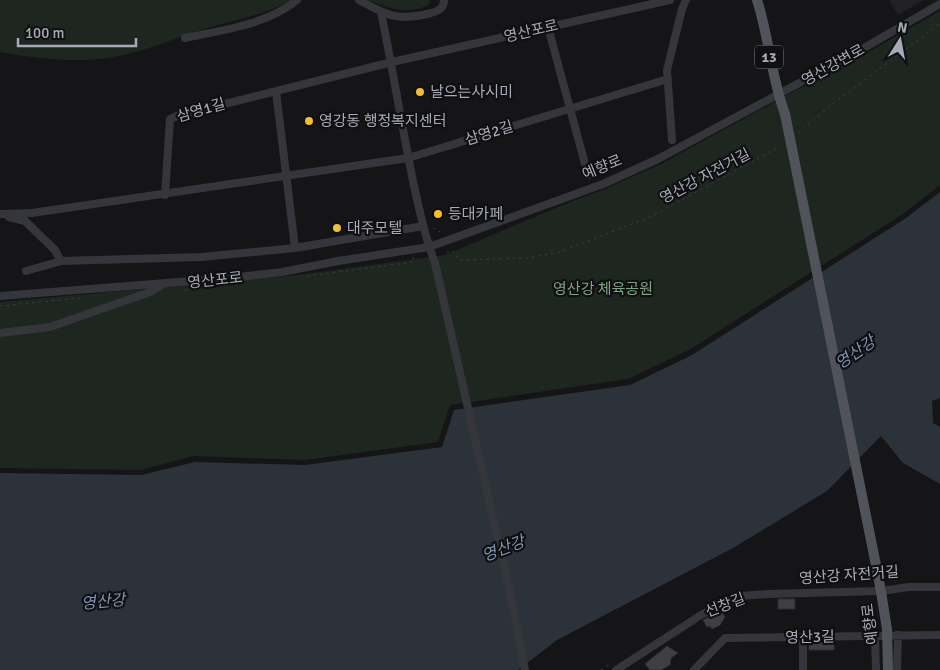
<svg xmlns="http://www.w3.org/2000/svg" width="940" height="670" font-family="Signika,'Noto Sans KR',sans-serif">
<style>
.built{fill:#212023}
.green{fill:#1e2620}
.water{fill:#2b323a}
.building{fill:#3f3f43;stroke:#2f2e32}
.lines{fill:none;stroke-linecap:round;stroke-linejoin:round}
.path{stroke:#3b3d42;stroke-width:1;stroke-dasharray:2.5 4;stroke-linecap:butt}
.minor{stroke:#35363b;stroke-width:8}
.major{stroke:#51535a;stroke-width:10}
.major-bridge{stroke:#51535a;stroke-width:10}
.poi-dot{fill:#f2bf31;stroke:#100f11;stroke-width:2}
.labels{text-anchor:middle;stroke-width:4.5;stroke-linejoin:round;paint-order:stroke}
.shield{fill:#100f11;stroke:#797c84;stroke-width:1}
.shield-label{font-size:14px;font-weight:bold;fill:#a6aab6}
.street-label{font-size:15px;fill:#a6aab6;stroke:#100f11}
.poi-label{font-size:15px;fill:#a6aab6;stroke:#100f11;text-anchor:start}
.park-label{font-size:15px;fill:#7da282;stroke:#100f11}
.water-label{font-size:16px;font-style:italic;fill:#7d95b2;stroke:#100f11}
</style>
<rect width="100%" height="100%" fill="#151416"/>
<path class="built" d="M889,0H924L898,15Z"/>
<path class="green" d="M0,0H291C264,16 231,20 201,30C178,37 156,47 132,53C88,65 44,60 0,52Z
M368,0H429L430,4C410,16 388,8 368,0Z
M940,11V185L903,214L689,350L628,379L450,405L438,442L305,460L194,456L140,470L0,468V302L297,275L445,255L563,205L605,189L661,164L787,95L860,57Z"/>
<path class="water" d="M940,192V398L932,401L933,423L940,427V484L903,463L881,436L827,491L733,548L557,640L518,670H0V473L141,475L195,462L305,465L442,447L454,410L630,385L692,355L906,218Z"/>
<path class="building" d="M778,599H795V609H778Z
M721,611L725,617L720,625L712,629L710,626L707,627L703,620Z
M809,642H834V650H809Z
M667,646L678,653L671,658L670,665L661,670H650L645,664Z"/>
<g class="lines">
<path class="path" d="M0,0H1
M798,133L831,105L937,26L940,21
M433,228L440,232
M447,253L452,250L459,260L528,258L560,252L650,217L781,146
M307,276L414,262L413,256
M185,290L213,288
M0,306L81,298
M888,579L897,580
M601,670L610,664"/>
<path class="minor" d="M359,0C386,15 396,21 427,14C436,12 444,10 444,0
M381,12C393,70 402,128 414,186C420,212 425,238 435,263L511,597L525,670
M548,27L588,175
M185,38C222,30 267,25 297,0
M276,91L295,248
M672,140L667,70L682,9L686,0
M165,195L170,119L177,116L392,62L670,0
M0,214L32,213L408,158L668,79
M9,217L25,221L55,250L61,261
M26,271L61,261L201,257L295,248L423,226
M0,296L230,278L282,272L338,261L429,247L603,184L658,159L857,52L940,4
M0,333L50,327L150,292L162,285
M875,635L876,670
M803,637V670
M616,670L701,615L740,596L768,594L881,591L909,587H940
M694,670L725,638L940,635
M897,670L898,635"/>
<path class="major" d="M757,0C769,37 771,77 785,114
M878,575L882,598"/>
<path class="major-bridge" d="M785,114L878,575
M882,598L887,629L888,670"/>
</g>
<g class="poi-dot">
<circle cx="420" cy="92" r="5"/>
<circle cx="309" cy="121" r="5"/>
<circle cx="438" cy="214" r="5"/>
<circle cx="337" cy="228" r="5"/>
</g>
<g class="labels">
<rect class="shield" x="755" y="45.5" width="28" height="23" rx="4"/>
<g class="shield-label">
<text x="769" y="62">13</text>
</g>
<g class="street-label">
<text transform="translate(531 31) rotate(-13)" y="5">영산포로</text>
<text transform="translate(833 65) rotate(-29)" y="5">영산강변로</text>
<text transform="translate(201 110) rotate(-16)" y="5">삼영1길</text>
<text transform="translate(489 133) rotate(-17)" y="5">삼영2길</text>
<text transform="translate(602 167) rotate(-22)" y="5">예향로</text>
<text transform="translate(705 176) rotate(-28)" y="5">영산강 자전거길</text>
<text transform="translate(215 280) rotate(-6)" y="5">영산포로</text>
<text transform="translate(849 575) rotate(-4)" y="5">영산강 자전거길</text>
<text transform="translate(725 605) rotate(-21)" y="5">선창길</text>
<text transform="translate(870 624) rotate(-97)" y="5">예향로</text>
<text transform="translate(810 637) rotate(-1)" y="5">영산3길</text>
</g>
<g class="poi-label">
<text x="430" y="97">날으는사시미</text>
<text x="319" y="126">영강동 행정복지센터</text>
<text x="448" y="219">등대카페</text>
<text x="347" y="233">대주모텔</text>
</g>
<g class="park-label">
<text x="603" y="294">영산강 체육공원</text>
</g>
<g class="water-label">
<text transform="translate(855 352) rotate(-35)" y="6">영산강</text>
<text transform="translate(503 548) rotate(-21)" y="6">영산강</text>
<text transform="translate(103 601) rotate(-5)" y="6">영산강</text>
</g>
</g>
<g transform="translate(900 40) rotate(11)" stroke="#100f11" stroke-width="4" paint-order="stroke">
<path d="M0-4L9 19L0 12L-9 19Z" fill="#a6aab6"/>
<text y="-8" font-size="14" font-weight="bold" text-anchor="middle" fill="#a6aab6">N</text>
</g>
<path d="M18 38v8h118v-8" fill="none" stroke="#a6aab6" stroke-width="2.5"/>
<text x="25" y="38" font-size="15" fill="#a6aab6" stroke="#100f11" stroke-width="4" paint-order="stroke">100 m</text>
</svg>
